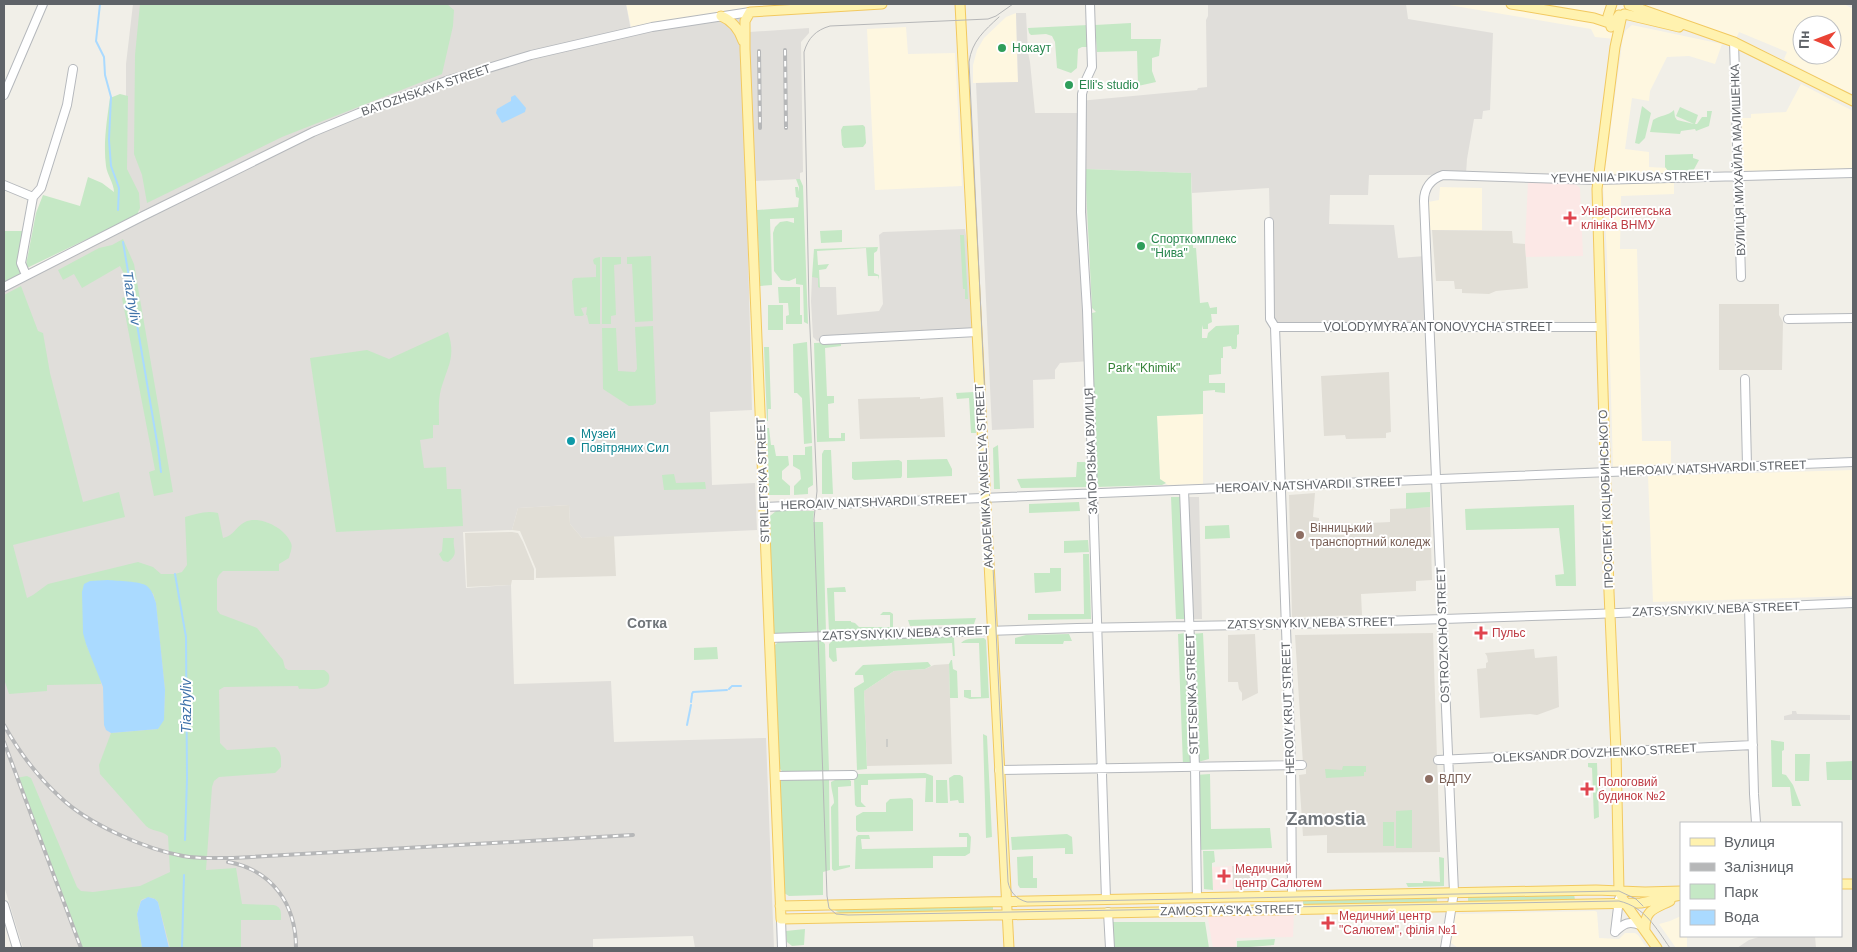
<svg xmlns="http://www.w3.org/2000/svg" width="1857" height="952" font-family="Helvetica,sans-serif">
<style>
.commercial{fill:#fef7e0;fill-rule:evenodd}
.industrial{fill:#e0deda}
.education{fill:#e1ded6}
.medical{fill:#fce8e6}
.green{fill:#c5e8c5}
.water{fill:#aadaff}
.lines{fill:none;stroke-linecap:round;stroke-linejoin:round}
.stream{stroke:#aadaff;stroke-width:2}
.minor-tunnel{stroke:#ccccc8;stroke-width:8;stroke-dasharray:8 4;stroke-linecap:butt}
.minor-casing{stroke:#b5b8bc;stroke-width:10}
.major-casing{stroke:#f2c960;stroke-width:11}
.minor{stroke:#fff;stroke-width:8}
.major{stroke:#fff2af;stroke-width:9}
.tram{stroke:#b6b7b8;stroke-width:1}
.rail-casing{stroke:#b6b7b8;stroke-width:4}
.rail{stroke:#fff;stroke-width:2;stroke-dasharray:5.5;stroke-linecap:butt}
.leisure-dot{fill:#2e9e5b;stroke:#fff;stroke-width:2}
.health-dot{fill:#e0444e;stroke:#fff;stroke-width:2}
.culture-dot{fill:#0f9aa8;stroke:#fff;stroke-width:2}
.education-dot{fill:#8d6e63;stroke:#fff;stroke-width:2}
.labels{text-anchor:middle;stroke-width:4;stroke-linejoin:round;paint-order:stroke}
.leisure-label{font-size:12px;fill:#27864d;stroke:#fff;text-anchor:start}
.street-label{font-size:12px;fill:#5f6368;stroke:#fff}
.health-label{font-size:12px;fill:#be3a42;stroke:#fff;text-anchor:start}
.park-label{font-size:12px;fill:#348238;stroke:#fff}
.culture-label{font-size:12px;fill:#0d838f;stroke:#fff;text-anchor:start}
.education-label{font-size:12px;fill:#785e54;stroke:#fff;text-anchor:start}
.water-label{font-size:14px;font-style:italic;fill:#4174aa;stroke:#fff}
.neighbourhood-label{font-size:14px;font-weight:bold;fill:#70757a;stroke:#fff}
.district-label{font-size:18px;font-weight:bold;fill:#70757a;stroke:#fff}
</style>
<rect width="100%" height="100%" fill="#f1efe8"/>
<path class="commercial" d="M626,4H909L799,8L632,31Z
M1443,4H1844L1853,9V94L1826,82L1784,59L1787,52L1739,32L1734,43L1624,8L1615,39L1595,37L1591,29ZM1802,25H1832V55H1802Z
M1016,13L1018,82L973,83V65L977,50L984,38L1006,17Z
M1632,25L1722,44L1715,64L1689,56L1667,57L1650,91L1649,101L1632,98L1625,149L1649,152V167L1667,168V181H1674V194L1621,196L1620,249H1637L1642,441H1671V466L1613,468L1607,255L1603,185L1623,37L1626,30Z
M906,27L908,54L955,53L962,186L875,190L867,29Z
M1801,84L1853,111V173L1737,176L1736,118H1751V114L1786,112Z
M1440,187L1482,188V230H1429L1428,202L1439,200Z
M1203,414V484L1168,485L1160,480L1157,416Z
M1853,470V596L1653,602L1648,476Z
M1595,911L1597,912L1599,938L1619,939L1625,933H1635L1638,935L1647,948H1458L1450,942L1453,913L1462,914Z
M1681,916V936H1687V948H1676L1659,924L1670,921Z"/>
<path class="industrial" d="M133,4H626L631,31L742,13L752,410L710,412L712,485L755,483L757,530L582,538L570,524L569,505L518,508L512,530L463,532L466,588L511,585L514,684L611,681L614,742L766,738L774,948H695L693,936L593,939V948H23L4,886V287L141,216L126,167V64Z
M1208,4H1406L1408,19L1493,33L1490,110L1483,111L1482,119H1474L1467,159L1466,174L1441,173L1430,175H1369L1368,195H1330L1329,224L1394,225L1398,258L1426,256L1430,327L1275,324L1272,319L1269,188L1192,193L1191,173L1086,169L1091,361L1060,363L1055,370V379L1033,380L1034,428L992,430L976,83L1018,82L1016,13H1026L1028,52L1030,62L1035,113H1079V101L1197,90L1198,88L1207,87L1206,20L1208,16Z
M809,28V33L801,42L803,172L800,173V179L755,181L749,32Z
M965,229L967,242L972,332L817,341L813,337L811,301L812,277H818V287H836L837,315L879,311L883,304L879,235L883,232Z
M1186,497H1199L1202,619H1191Z
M1792,711H1796L1797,714L1850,715V720H1784V716L1792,714Z
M1762,936H1815L1816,948H1737L1749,940Z"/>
<path class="education" d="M1432,230L1512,231L1513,243L1525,244L1528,288L1496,291L1489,294L1462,293V289H1455L1454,281H1436Z
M1719,304H1779V315L1783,322L1782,370H1719Z
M1389,372L1391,432L1386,433V438L1346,439L1345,435L1324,436L1321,376Z
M920,397V399L943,397L945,437L860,439L858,399Z
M1315,493L1313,517L1319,518V527H1330V535H1350L1349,524L1390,522V509L1430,507L1432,580L1416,581V591L1361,594L1362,615L1292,617L1289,495Z
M569,505L570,524L582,538L614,536L616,576L536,578V569L520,531L512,530L518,508Z
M512,532L518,533L523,542L534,569V580H512L511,585L467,587L465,533Z
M1433,633L1440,852L1327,853V835L1303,836L1299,775L1306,774V764H1303L1295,635Z
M1255,634L1258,693L1242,701V693L1239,689L1238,682H1228V635Z
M1534,649L1535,658L1557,656L1559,707L1537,715L1530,714L1480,718L1477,669L1486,668V663L1488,662L1487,656L1485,653Z
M949,664L952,764L867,766L864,691L894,671L925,669L934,665Z
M1232,866H1251L1252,889H1233Z"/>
<path class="medical" d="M1528,182L1575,184L1580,188L1583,256L1526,257L1525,244Z
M1232,866L1233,889L1213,890L1212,867Z
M1294,912L1293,937L1236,938V948H1213L1207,913Z"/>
<path class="green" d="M140,4H447L454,10L453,26L442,74L282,137L147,203L142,175L134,154L135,55Z
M1131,23V39H1161L1159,56L1152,58V71L1156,82L1138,86L1137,51L1097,52L1095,25Z
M1088,25L1089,47H1082L1078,49L1077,68L1071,73L1057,68L1055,42L1052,36L1046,34L1031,35L1029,33L1028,28Z
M120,94L128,96L127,169L139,193L140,208L137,215L27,268L26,265L36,213L43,195L80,206L88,177L102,183L114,192C114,183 107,175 106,166C103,144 107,119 110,98Z
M1642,106L1651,113L1645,138L1639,144L1635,143Z
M1680,107L1698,115L1695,124H1697L1702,117H1707V111H1712L1709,126L1696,131L1695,129L1681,131L1680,134L1650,132L1653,120C1660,115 1668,116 1674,110L1675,117L1677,120L1694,124L1676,116Z
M843,126L863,125L865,127L866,143L863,147L844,148L842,145L841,130Z
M1693,154V158L1699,160L1692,173L1669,172L1665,167V155Z
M1085,169L1191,173L1193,248H1196L1200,303L1208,302L1210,308L1217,307V314H1211L1212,322L1208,324V329H1203L1202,325V338H1207L1208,333L1216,326L1239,325V334L1237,335V346L1236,349H1232L1231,346L1223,347V358H1221V374L1209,375V383H1225V393L1215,392V390L1203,391V414L1157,416L1160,479L1166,483L1162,485L1096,487L1092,313L1096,312L1092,308Z
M796,179H800L803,186L808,324L804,322L803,285L796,284V278L789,281L781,280L774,271L773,233L775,227L780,222L787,221L794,223V218L770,219L772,285L760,286L757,210L798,207L799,198L796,197L795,187H798L799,192V187Z
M842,230V242L821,243L820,231Z
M4,231H27L21,263L26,275L4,286Z
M960,235H964L968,299H965V289H963Z
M123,239L134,264L173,492L154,496L149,472L155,470L122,298L126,297L125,293L127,289L124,283L127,280L120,266L82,288L74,274L63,280L58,270L99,248L112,245Z
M878,247L877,251L874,253V273L879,275L878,280V276H868L866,248L817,251L818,265L829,264L826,269L819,270L820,288L818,287V278L812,277L814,249Z
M651,256L653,321L635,322L632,264H627V257Z
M600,257V324H589L587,315H586L587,307L581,308L584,315L582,316H575L574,313L572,281L574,278L596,277V265L594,264L593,260L595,258Z
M602,257H621V264L614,265L616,315L611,316V324H602Z
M21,286L38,331L43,333L50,373L83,502L119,492L125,517L13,545L27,598L33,595L48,584L138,562L153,567L161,574H175L182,572L187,565L185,517C196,514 206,510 218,513L223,538C235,535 235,527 245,522C260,515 285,528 291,543C293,548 290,553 289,558L279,564V571H223L219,575L217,579V610L220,614L257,628L283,660L285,668L288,670H324C329,673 330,675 329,681C327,692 308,688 299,689L298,686L224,687L219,690L220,743L227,750L275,747C282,753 281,758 281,767L275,773L219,777L214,781L212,787L206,870L236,868L242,904L274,905C282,907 281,913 281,920H241V948H170L158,902C153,896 147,897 141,900L137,914L142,948H81L16,778L27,776L31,778L77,887L81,891L93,892L140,886L170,872L168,836C161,830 153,832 146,826L100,774L99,765L111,733L158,729L164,715L165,690L156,604L153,593L86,644L100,676L101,684L47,685V691L9,694L4,679V295Z
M778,287H800V315H802V324H786V316L789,315L788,303H779Z
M768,305H783V330H768Z
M653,326L656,403L653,405L629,406L603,389L602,328H616L618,371L635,372L637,369L635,327Z
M448,332C456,357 448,365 441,389C438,400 439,414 439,425H433V438L420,440L424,468L446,467L447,489H461L463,526L336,532L310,358L367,350L389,359Z
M807,342L812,443L804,444L802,398L797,393H794L793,344Z
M841,342V346L825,348L827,396H834V403L828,404L829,438H841V433H845V441L817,442L814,343Z
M764,347H769L771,409H768V421H767Z
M974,392L976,433H971L969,398L957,399L956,393Z
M767,428H769L771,445H774L776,456H788L789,465L782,471V479L790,486V495H769Z
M998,445L1000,489H994L993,448Z
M812,446L813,485L808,488V494L794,495V486L801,479L800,470L793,466V455H805V447Z
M824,450H831L833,494H822V454Z
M947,459L952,469V476L907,478V460Z
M899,460L902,462V476L901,478L854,480L852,478V462Z
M1077,462H1091V487L1021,488L1017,479L1076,477Z
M674,474L676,483L705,482L706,489L664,490L662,475Z
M1430,492V507L1406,509V493Z
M1171,497H1184L1189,619H1176Z
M1079,502L1080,511L1029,513V504Z
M1574,505L1576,586H1556L1555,575L1564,574L1559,528L1466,530L1465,509Z
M776,511H814L813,522H823L826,633L773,636L770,516Z
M1229,525L1230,538L1205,539V526Z
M443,538H454C452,550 460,553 448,562L443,561L439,554L442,551Z
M1088,540L1089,552L1064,553V541Z
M1083,554H1089L1091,619L1028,620V614H1084Z
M1050,568H1061V591L1035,593L1034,573H1050Z
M845,587L846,592H834L835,621H851V622L855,623L859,627H890V615H880L883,612H890L893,614V627L891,630L829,632L827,588Z
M976,618L974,624L910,626L908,620Z
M1185,633L1191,763L1183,765L1178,634Z
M1203,633L1209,759L1198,762L1192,634Z
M1069,634L1072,641H1064L1063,644H1015V638L1026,635Z
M950,636L954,638L955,656H953L952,643L836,648L837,661L833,662L829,657V644L833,640Z
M984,638L986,640L989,698L970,699L964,697V690H971V697H981L979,643H961C967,637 976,639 984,638Z
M821,640L825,644L829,771L783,772L779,768L773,647L778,642Z
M717,647L718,659L694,660V648Z
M951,660H952L953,669L957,671L958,698H950L949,664Z
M928,662L931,666L925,669L894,671L864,691L867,769L857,770L854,688L864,682L863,675H855V673L863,665Z
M983,734L987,736L992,837L986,838Z
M1771,740L1784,742V750L1782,751V774L1786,775L1793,785L1801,806H1792L1790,787H1772Z
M1795,754H1810L1809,781H1795Z
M1853,761V780H1827L1826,762Z
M1588,763H1597L1599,817L1594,819L1592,768L1588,767Z
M1343,766H1366V772H1364V776L1326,778L1325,769L1342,770Z
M925,773L933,776V802H925L926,778L868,780V785H861V802L866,807H857L855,805L854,778L858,774Z
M1210,774L1211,829L1270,828L1272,848L1196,850L1195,775Z
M954,775H960L963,777L964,803H959L958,800L950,801L949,778Z
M822,777V779H829L830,870L823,872V895L789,896L784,893L779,783L783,778Z
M837,779H848L851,781V786L838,787L839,866L850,865V867L834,871L832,869L831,807L834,803C834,796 831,790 831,782Z
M936,780H947L948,803H936Z
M911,798L913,800V831L858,832L856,830V816L863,812H886V803L890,799Z
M1412,810V848H1396V811Z
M1383,822H1394V846H1383Z
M959,833H968L971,837L970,853L965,856H933V868L855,869L856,837L858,835H869L870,839H861L862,849L967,847V837H959Z
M1067,834L1072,837L1073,854H1065V848L1012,850L1011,837Z
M1203,851H1214L1215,862L1212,863V867L1213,890L1204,889Z
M1033,856V878H1037V888H1020L1018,885L1017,857Z
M1439,857L1444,858V886L1408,887L1406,883H1423V881L1440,882Z
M1574,894L1575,900L1468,902V896Z
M1437,897V903L1303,905V899Z
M993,905V911L842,914L832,909Z
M1112,922H1205L1209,948H1114Z
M805,929L804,945L792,946L787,942L786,931Z
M1275,939L1274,945L1237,948V941Z"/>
<path class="water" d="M515,95L526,108L525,112L502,123L496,113L497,109L511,101V97Z
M108,580C117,581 140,581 147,586C152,590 154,597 156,603L165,690L164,720L158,729L111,733L106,730L104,725L103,687L86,644L83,633L82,592L84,584L90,581Z
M148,897L155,899L158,902L169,948H142L137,914L141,901Z"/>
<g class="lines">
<path class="stream" d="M100,4L96,41L104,57L105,75L111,97L109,140L111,166L119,188L118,210
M123,242L158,448L161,472
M175,574L186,637L187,779L185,840
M732,686H741
M729,689L731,687
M692,694L693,692L727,690
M691,702L692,695
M687,725L691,705
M182,948L184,875"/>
<path class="minor-tunnel" d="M886,743H888"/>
<defs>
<path id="minor" d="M1090,4L1092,67L1086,80L1082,94L1081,212L1087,310L1106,899
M1734,42L1741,277
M4,95L43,4
M4,185L33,197
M1269,222L1270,319L1275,327L1291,765L1292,896
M26,275L21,263L33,197L41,188L67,105L73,69
M4,287L141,217L313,132L359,113L449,80L531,55L652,27L750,12
M1788,319L1853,318
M1275,327H1601
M824,340L977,332
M1745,379L1747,466
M1184,490L1195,767L1197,898
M764,507L1853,462
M1749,607L1754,794L1756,823
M769,638L1077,628L1293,624L1595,614L1853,603
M1438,760L1753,745
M999,770L1302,765
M775,776L853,775
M4,905L17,948
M1108,912L1110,948
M781,919L782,948
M1615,932L1619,899
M1615,932C1624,923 1629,921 1640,925
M1445,948L1454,892L1424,201C1424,188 1431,179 1443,175L1597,180L1853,173"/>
<path id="major" d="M882,4L750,12L745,21V49L781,919L1641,903L1681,895
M960,4L1009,948
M1511,4L1594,18L1609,23L1614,22L1619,15
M1629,5L1734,42L1853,101
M1624,14L1679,27
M1622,15L1615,47L1597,189L1609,592L1616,751L1619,891L1625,903L1657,948
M721,16C733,21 739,29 743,41
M1611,27L1608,16L1612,4
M1841,884H1853
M780,906L1596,890L1645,892L1681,891
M1645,931C1644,910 1654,909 1670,901"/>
</defs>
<use href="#minor" class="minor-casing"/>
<use href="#major" class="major-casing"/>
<use href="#minor" class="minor"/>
<use href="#major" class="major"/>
<path class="tram" d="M1013,4L996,16L988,19L830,26C816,30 808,38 804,52L809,306L817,491L814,519L827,896L829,908L836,914L848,915L1619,901C1645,907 1656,928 1670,948
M999,17C984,31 972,41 969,62L1008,882C1010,892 1016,899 1027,902L1619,891L1636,899L1643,906"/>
<defs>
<path id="rail" d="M785,50L786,128
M759,51L760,128
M4,725C19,752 38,777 60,797C88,824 145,849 183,856C199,859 216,858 233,858L633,835
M4,742L81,948
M228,862C273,870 296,905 296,948"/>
</defs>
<use href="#rail" class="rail-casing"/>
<use href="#rail" class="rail"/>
</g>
<g class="leisure-dot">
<circle cx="1002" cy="48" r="5"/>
<circle cx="1069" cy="85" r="5"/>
<circle cx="1141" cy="246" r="5"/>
</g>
<g class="health-dot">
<path d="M1567.5 210.5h5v5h5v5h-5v5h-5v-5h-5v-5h5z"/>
<path d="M1478.5 625.5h5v5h5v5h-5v5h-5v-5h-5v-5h5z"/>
<path d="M1584.5 781.5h5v5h5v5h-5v5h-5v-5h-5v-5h5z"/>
<path d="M1221.5 868.5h5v5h5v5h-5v5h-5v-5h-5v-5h5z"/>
<path d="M1325.5 915.5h5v5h5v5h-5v5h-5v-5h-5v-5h5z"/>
</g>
<circle class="culture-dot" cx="571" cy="441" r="5"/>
<g class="education-dot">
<circle cx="1300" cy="535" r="5"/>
<circle cx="1429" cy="779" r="5"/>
</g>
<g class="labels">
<g class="leisure-label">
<text x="1012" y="52">Нокаут</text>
<text x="1079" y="89">Elli's studio</text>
<text x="1151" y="243">Спорткомплекс<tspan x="1151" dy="14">"Нива"</tspan></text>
</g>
<g class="street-label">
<text transform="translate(426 90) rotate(-19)" y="4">BATOZHSKAYA STREET</text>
<text transform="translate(1738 160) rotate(-92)" y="4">ВУЛИЦЯ МИХАЙЛА МАЛИШЕНКА</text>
<text transform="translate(1631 177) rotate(-1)" y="4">YEVHENIIA PIKUSA STREET</text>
<text x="1438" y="331">VOLODYMYRA ANTONOVYCHA STREET</text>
<text transform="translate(1091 451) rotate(-92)" y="4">ЗАПОРІЗЬКА ВУЛИЦЯ</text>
<text transform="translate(1713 468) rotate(-2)" y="4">HEROAIV NATSHVARDII STREET</text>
<text transform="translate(984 476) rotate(-93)" y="4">AKADEMIKA YANGELYA STREET</text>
<text transform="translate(763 480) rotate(-92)" y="4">STRILETS'KA STREET</text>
<text transform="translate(1309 485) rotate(-2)" y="4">HEROAIV NATSHVARDII STREET</text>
<text transform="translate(1606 499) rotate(-92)" y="4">ПРОСПЕКТ КОЦЮБИНСЬКОГО</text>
<text transform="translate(874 502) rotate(-2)" y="4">HEROAIV NATSHVARDII STREET</text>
<text transform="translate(1716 609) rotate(-2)" y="4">ZATSYSNYKIV NEBA STREET</text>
<text transform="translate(1311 623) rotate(-1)" y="4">ZATSYSNYKIV NEBA STREET</text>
<text transform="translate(906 633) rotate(-2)" y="4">ZATSYSNYKIV NEBA STREET</text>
<text transform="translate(1443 635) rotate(-92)" y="4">OSTROZKOHO STREET</text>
<text transform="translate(1192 694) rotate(-92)" y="4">STETSENKA STREET</text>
<text transform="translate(1288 708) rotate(-92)" y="4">HEROIV KRUT STREET</text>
<text transform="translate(1595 753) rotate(-3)" y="4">OLEKSANDR DOVZHENKO STREET</text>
<text transform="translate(1231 910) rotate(-1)" y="4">ZAMOSTYAS'KA STREET</text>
</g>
<g class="health-label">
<text x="1581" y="215">Університетська<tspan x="1581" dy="14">клініка ВНМУ</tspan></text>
<text x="1492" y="637">Пульс</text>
<text x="1598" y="786">Пологовий<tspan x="1598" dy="14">будинок №2</tspan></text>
<text x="1235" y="873">Медичний<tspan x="1235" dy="14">центр Салютем</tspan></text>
<text x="1339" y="920">Медичний центр<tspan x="1339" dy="14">"Салютем", філія №1</tspan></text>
</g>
<g class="park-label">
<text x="1144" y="372">Park "Khimik"</text>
</g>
<g class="culture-label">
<text x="581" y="438">Музей<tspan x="581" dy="14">Повітряних Сил</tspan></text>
</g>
<g class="education-label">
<text x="1310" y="532">Вінницький<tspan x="1310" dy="14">транспортний коледж</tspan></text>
<text x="1439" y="783">ВДПУ</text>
</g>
<g class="water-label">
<text transform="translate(132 298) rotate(81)" y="5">Tiazhyliv</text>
<text transform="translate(186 706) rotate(-90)" y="5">Tiazhyliv</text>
</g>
<g class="neighbourhood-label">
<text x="647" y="628">Сотка</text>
</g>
<g class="district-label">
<text x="1326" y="825">Zamostia</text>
</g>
</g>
<rect width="1857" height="952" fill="none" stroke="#5f6368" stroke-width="10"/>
<rect x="1680" y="822" width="162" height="115" fill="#ffffff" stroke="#bfc1c3"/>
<rect x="1690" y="838" width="25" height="8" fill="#fff2af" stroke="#bfc1c3"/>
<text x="1724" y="847" font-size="15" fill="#5f6368">Вулиця</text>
<rect x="1690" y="863" width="25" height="8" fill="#b6b7b8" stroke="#bfc1c3"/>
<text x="1724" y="872" font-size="15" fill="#5f6368">Залізниця</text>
<rect x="1690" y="884" width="25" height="15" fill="#c5e8c5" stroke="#bfc1c3"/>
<text x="1724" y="897" font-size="15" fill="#5f6368">Парк</text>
<rect x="1690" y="910" width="25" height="15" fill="#aadaff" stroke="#bfc1c3"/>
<text x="1724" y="922" font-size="15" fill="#5f6368">Вода</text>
<g transform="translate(1817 40) rotate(271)"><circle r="24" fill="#ffffff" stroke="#bfc1c3"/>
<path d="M0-4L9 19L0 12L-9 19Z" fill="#ea4335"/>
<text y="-8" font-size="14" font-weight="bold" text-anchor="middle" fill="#5f6368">Пн</text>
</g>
</svg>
